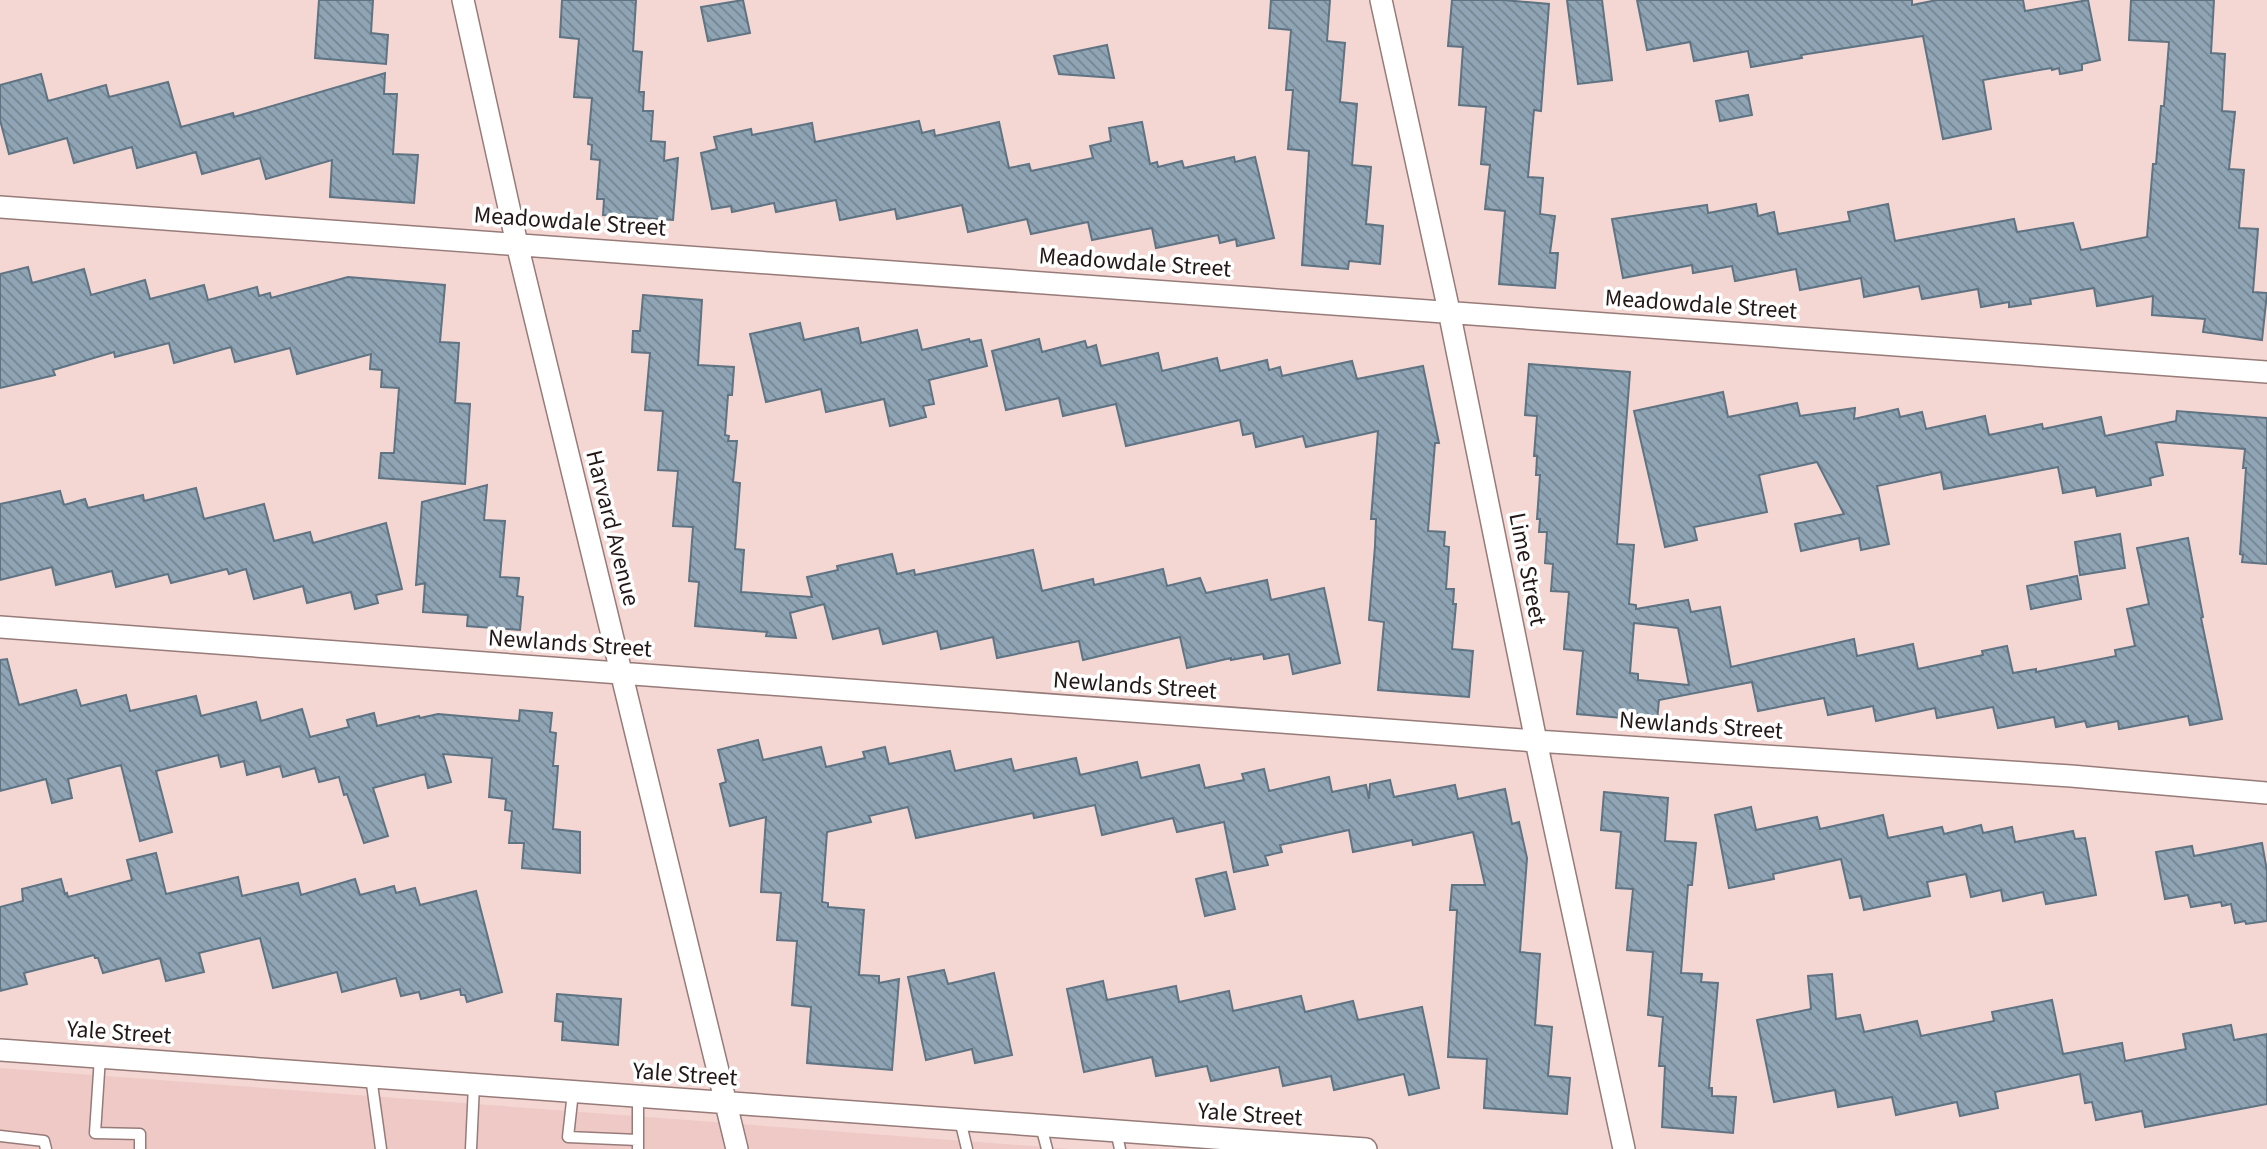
<svg xmlns="http://www.w3.org/2000/svg" width="2267" height="1149" font-family="'Source Sans 3',sans-serif">
<style>
.built{fill:#efc9c5}
.building{fill:url(#building-back-hatch);stroke:#5f7382;stroke-width:2;fill-rule:evenodd}
.lines{fill:none;stroke-linecap:round;stroke-linejoin:round}
.lane-casing{stroke:#967b79;stroke-width:13}
.street-casing{stroke:#967b79;stroke-width:24}
.lane{stroke:#fff;stroke-width:10}
.street{stroke:#fff;stroke-width:21}
.labels{text-anchor:middle;stroke-width:7;stroke-linejoin:round;paint-order:stroke}
.street-label{font-size:24px;fill:#231817;stroke:#fff}
</style>
<defs>
<pattern id="building-back-hatch" width="6" height="6" patternUnits="userSpaceOnUse" patternTransform="scale(1.75)"><rect width="6" height="6" fill="#8fa4b4"/><path d="M-1 5l2 2M0 0l6 6M5-1l2 2" fill="none" stroke="#748591"/></pattern>
</defs>
<rect width="100%" height="100%" fill="#f4d7d3"/>
<path class="built" d="M0,1068L1071,1149H0Z"/>
<path class="building" d="M319,0H373L371,33L388,35L386,64L315,58Z
M562,0H636L633,51L642,52L639,92H644L643,111H653L651,141L665,142L664,161L678,158L673,220L603,215L604,199H597L600,160L591,159L592,145L588,144L592,98L574,97L579,39L560,37Z
M743,0L750,33L708,41L701,7Z
M1271,0H1330L1327,41L1345,43L1340,102L1357,104L1352,165L1371,167L1366,224L1383,226L1380,264L1349,261L1348,269L1302,265L1309,151L1288,149L1293,90H1286L1291,30L1269,28Z
M1452,0H1503L1549,4L1541,111L1534,110L1528,177L1543,178L1540,214L1555,216L1550,253H1558L1555,288L1499,284L1505,211L1485,209L1490,165L1481,164L1486,107L1459,105L1463,47L1448,46Z
M1567,0H1602L1612,80L1578,84Z
M1637,0H1912V5L1937,0H2023L2025,11L2088,0L2100,60L2082,64V70L2060,74L2059,68L2052,70L2051,68L1983,80L1991,129L1943,139L1923,36L1801,55L1802,58L1751,67L1748,51L1694,61L1690,42L1647,50Z
M2131,0H2214L2211,53L2225,54L2222,111L2235,112L2229,169L2244,170L2239,228L2258,229L2253,292L2267,293L2262,340L2203,332L2205,319L2152,315L2153,296L2097,306L2094,288L2030,299L2031,304L2009,307V302L1981,307L1978,289L1922,299L1919,286L1864,297L1861,278L1800,290L1796,269L1735,281L1732,266L1693,273L1692,265L1623,278L1612,219L1707,205L1708,213L1756,204L1758,216L1774,212L1778,234L1850,221L1848,212L1888,204L1895,241L2014,219L2017,232L2073,223L2081,250L2147,237L2153,164H2156L2161,106H2164L2169,42L2129,40Z
M1107,45L1114,78L1059,74L1054,56Z
M385,73L384,94H397L393,154L418,155L414,203L330,197L332,160L266,179L260,158L202,174L196,152L137,168L132,147L74,163L67,138L9,154L0,120V85L41,74L48,101L106,85L109,97L168,82L181,127L233,113L234,117Z
M1748,95L1752,115L1720,121L1716,101Z
M919,121L922,133L934,130L935,136L999,122L1009,168L1029,164L1031,171L1093,158L1090,146L1111,141L1109,128L1142,122L1150,164L1157,162L1158,167L1182,161L1184,168L1234,157L1235,162L1255,157L1274,238L1237,246L1236,239L1220,243L1218,235L1156,248L1152,228L1092,240L1088,222L1031,234L1027,219L968,232L962,205L897,219L895,209L840,220L836,200L776,212L774,203L732,212L731,206L712,209L701,153L717,149L714,137L751,129L752,135L812,123L815,142Z
M28,267L32,283L84,269L91,295L145,280L150,299L204,285L208,300L257,287L259,296L270,293L271,298L348,277L445,285L440,342L459,343L455,403L470,404L465,484L379,478L381,453H394L399,388L381,387L382,370L370,369L371,354L297,374L290,348L235,362L231,347L174,363L169,343L115,357L114,352L53,370L55,375L0,388V274Z
M643,295L702,300L698,365L734,367L732,395H728L725,435L729,436L728,441H737L733,482L740,483L735,549L744,550L741,592L812,597L807,577L838,570L837,566L892,554L897,574L914,570L915,575L1033,550L1042,591L1093,579L1094,585L1163,569L1167,586L1200,578L1206,593L1267,580L1271,600L1324,588L1340,663L1293,674L1289,654L1264,659L1263,654L1231,660V658L1187,668L1180,637L1083,660L1079,641L997,658L993,637L941,649L937,631L883,644L879,628L833,639L824,604L790,613L796,638L766,636L767,632L695,626L699,582L689,581L693,527L673,526L678,471L658,470L663,411L645,410L650,353L632,352L633,331H640Z
M800,323L804,340L858,328L861,343L917,330L922,350L969,339L970,342L981,340L987,366L929,380L934,404L923,406L926,417L890,426L884,399L826,412L821,389L766,402L750,334Z
M1039,339L1042,352L1085,341L1087,348L1096,345L1101,366L1158,353L1162,371L1217,358L1220,371L1267,360L1269,370L1280,367L1282,376L1352,361L1357,379L1423,366L1439,443H1435L1428,531L1445,532L1444,546L1449,547L1446,589H1454L1453,604H1456L1452,649L1473,651L1469,697L1378,690L1384,622L1369,620L1375,546L1376,519H1371L1378,431L1306,447L1303,436L1256,447L1253,433L1243,435L1240,420L1126,446L1116,404L1063,416L1059,398L1006,410L992,351Z
M1529,364L1630,372L1617,544L1634,545L1629,604L1636,605V609L1688,600L1691,612L1720,607L1731,667L1854,639L1857,656L1913,644L1918,669L1983,655L1982,651L2007,646L2013,673L2036,669V672L2116,656L2115,650L2135,646L2127,609L2149,604L2137,548L2188,538L2203,617L2201,618L2222,719L2190,725L2188,716L2119,729L2118,721L2087,727L2085,721L2056,727L2054,717L1998,728L1993,707L1937,718L1935,708L1876,721L1873,706L1828,715L1824,698L1758,711L1752,682L1659,700L1657,721L1577,714L1583,651L1564,649L1569,592L1551,591L1553,564L1545,563L1547,532H1539L1540,519H1537L1540,475H1536L1537,456H1534L1537,416L1525,415ZM1634,623L1678,628L1689,685L1638,680V674L1630,673Z
M1723,392L1728,417L1797,403L1800,416L1855,408L1854,419L1898,409L1900,417L1922,412L1926,429L1985,416L1989,435L2042,424L2043,429L2101,417L2105,436L2176,421L2177,411L2267,418V564L2242,562L2243,555L2240,554L2246,468H2243L2245,449L2156,442L2163,475L2150,478L2151,485L2097,496L2095,487L2063,493L2058,467L1944,489L1941,472L1877,486L1889,544L1861,550L1859,538L1801,551L1795,524L1844,514L1817,462L1759,475L1767,512L1694,527L1697,540L1665,547L1634,411Z
M487,485L484,520L505,521L500,577L519,578L517,596L523,597L520,630L467,626L468,615L423,612L425,583L416,585L422,502Z
M196,488L204,519L264,504L274,541L310,532L313,543L386,523L402,589L376,595L378,603L355,609L351,592L307,603L303,586L254,599L246,569L229,574L227,569L171,583L168,574L116,587L112,571L56,585L52,567L0,580V504L60,491L64,505L85,499L88,508L143,495L144,501Z
M2120,534L2125,568L2080,575L2075,542Z
M2077,576L2081,599L2031,609L2027,586Z
M7,659L19,705L76,690L81,706L126,695L130,711L196,696L201,716L256,702L261,721L302,709L310,737L349,727L347,720L374,713L377,726L419,716L420,718L438,714L519,721L520,710L552,713L550,732L556,733L553,766H558L553,829L580,832V873L522,868L524,843H509L512,811L505,810L506,799L489,797L492,758L443,754L451,782L428,788L425,774L373,788L388,836L364,843L347,794L344,795L339,777L319,782L315,768L283,777L280,766L247,775L244,761L221,767L218,755L156,771L172,832L140,841L121,765L68,779L72,798L52,803L46,779L0,791V660Z
M758,740L763,760L821,747L826,767L865,758L863,752L885,747L889,764L950,751L955,771L1011,759L1014,771L1076,758L1080,775L1137,762L1141,778L1199,765L1205,788L1244,780L1242,774L1264,769L1269,791L1329,777L1332,792L1366,785L1369,799L1370,784L1390,780L1394,797L1455,785L1458,799L1505,789L1512,824L1519,822L1527,858L1520,952L1540,954L1535,1025L1552,1027L1548,1076L1570,1078L1567,1114L1484,1108L1487,1059L1448,1057L1457,910H1450L1452,885H1485L1473,832L1413,845L1412,840L1353,852L1349,830L1280,845L1282,852L1265,856L1268,865L1234,872L1224,822L1177,832L1173,818L1102,835L1095,805L1034,818L1033,813L916,838L908,807L869,816L871,822L827,832L822,902L828,903V907L864,910L859,975L879,976V983L899,979L892,1070L807,1063L811,1007L792,1005L797,941L777,940L781,893L761,892L766,817L730,826L720,784L726,782L718,750Z
M1604,792L1668,798L1665,841L1696,843L1692,885H1688L1681,973L1702,974L1701,982L1718,983L1709,1088H1712V1096L1736,1097L1733,1133L1662,1127L1665,1066H1659L1663,1017L1648,1015L1653,952L1627,950L1633,889L1616,888L1621,832L1601,830Z
M1751,807L1756,830L1817,817L1820,829L1883,815L1888,838L1942,827L1944,834L1981,825L1983,833L2012,827L2015,842L2073,831L2075,839L2085,838L2096,895L2046,904L2043,892L2003,901L2001,890L1971,897L1966,874L1927,882L1930,896L1864,910L1861,896L1850,898L1841,859L1773,874L1774,879L1729,888L1715,815Z
M2262,843L2267,871V921L2246,924L2245,921L2235,923L2231,904L2222,906L2221,902L2191,907L2188,895L2165,899L2156,852L2192,846L2194,856Z
M156,853L166,894L238,877L242,896L298,883L301,895L355,879L360,895L394,886L396,893L415,888L420,905L476,891L502,992L467,1002L465,995H461L460,989L421,999L419,992L401,996L396,978L342,992L337,972L273,988L260,938L199,953L204,972L166,981L160,958L103,973L98,958H95L94,955L24,973L27,984L0,991V907L23,901L22,889L61,879L65,894L67,893L68,897L132,880L127,860Z
M1226,872L1235,909L1205,916L1196,879Z
M944,970L948,984L994,973L1012,1055L975,1063L972,1049L926,1060L908,977Z
M1832,974L1836,1019L1860,1015L1864,1032L1917,1021L1921,1036L1994,1021L1992,1012L2052,1000L2063,1054L2122,1043L2125,1061L2186,1049L2183,1034L2231,1025L2234,1040L2267,1034V1104L2145,1127L2142,1111L2096,1120L2092,1102L2085,1103L2080,1074L1995,1092L1998,1108L1960,1116L1957,1102L1896,1115L1892,1097L1838,1107L1835,1090L1774,1102L1757,1020L1811,1009L1808,976Z
M1103,981L1107,1000L1176,986L1179,1002L1229,991L1233,1011L1301,996L1305,1012L1353,1001L1358,1020L1422,1007L1439,1088L1409,1095L1404,1074L1334,1090L1331,1076L1283,1086L1279,1067L1211,1081L1207,1066L1156,1076L1152,1057L1084,1072L1067,989Z
M557,994L621,999L618,1045L562,1040L563,1022L555,1021Z"/>
<g class="lines">
<defs>
<path id="lane" d="M100,1057L95,1133L140,1134V1149
M371,1077L381,1149
M573,1092L568,1137L638,1140
M638,1097V1149
M960,1120L967,1149
M1041,1126L1047,1149
M1116,1131L1120,1149
M0,1136L44,1141L46,1149
M471,1149L474,1085"/>
<path id="street" d="M463,0L517,244L737,1149
M1381,0L1449,311L1536,741L1624,1149
M0,207L2267,372
M0,627L1536,741L2071,776L2267,793
M0,1050L1366,1149"/>
</defs>
<use href="#lane" class="lane-casing"/>
<use href="#street" class="street-casing"/>
<use href="#lane" class="lane"/>
<use href="#street" class="street"/>
</g>
<g class="labels">
<g class="street-label">
<text transform="translate(570 221) rotate(4)" y="8">Meadowdale Street</text>
<text transform="translate(1135 262) rotate(4)" y="8">Meadowdale Street</text>
<text transform="translate(1701 304) rotate(4)" y="8">Meadowdale Street</text>
<text transform="translate(613 528) rotate(76)" y="8">Harvard Avenue</text>
<text transform="translate(1528 569) rotate(79)" y="8">Lime Street</text>
<text transform="translate(570 643) rotate(4)" y="8">Newlands Street</text>
<text transform="translate(1135 685) rotate(4)" y="8">Newlands Street</text>
<text transform="translate(1701 725) rotate(4)" y="8">Newlands Street</text>
<text transform="translate(119 1032) rotate(4)" y="8">Yale Street</text>
<text transform="translate(685 1074) rotate(4)" y="8">Yale Street</text>
<text transform="translate(1250 1114) rotate(4)" y="8">Yale Street</text>
</g>
</g>
</svg>
